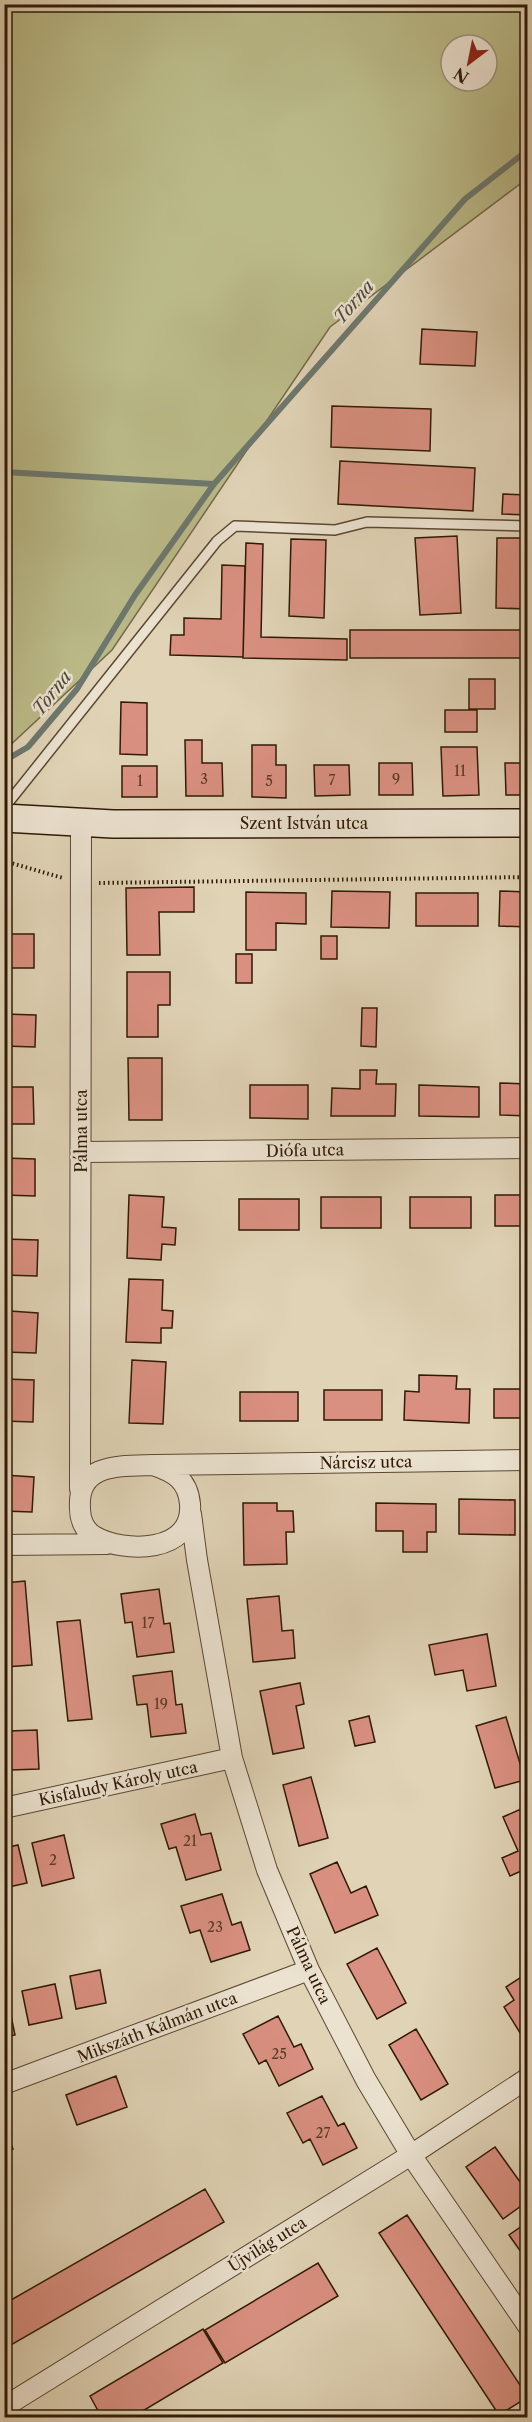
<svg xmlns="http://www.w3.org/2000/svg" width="532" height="2422" font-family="'Libre Caslon Text',serif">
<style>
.green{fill:#baba88;stroke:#756a47;stroke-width:1.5;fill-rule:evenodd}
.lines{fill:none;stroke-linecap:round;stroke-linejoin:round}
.stream{stroke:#6d786e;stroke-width:6}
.building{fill:#da9081;stroke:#301a06;stroke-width:1.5}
.lane-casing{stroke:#5c4832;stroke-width:12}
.street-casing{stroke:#5c4832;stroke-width:22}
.secondary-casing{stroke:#301a06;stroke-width:30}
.path{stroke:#301a06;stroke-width:4;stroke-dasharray:1.5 3;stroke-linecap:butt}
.lane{stroke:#ebe2d0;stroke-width:9}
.street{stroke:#ebe2d0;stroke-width:20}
.secondary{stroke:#ebe2d0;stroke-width:27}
.labels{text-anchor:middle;stroke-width:5;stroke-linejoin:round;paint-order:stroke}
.number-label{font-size:14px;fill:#5a3825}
.street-label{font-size:16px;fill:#301a06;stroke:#ebe2d0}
.water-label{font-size:18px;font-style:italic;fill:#4e493a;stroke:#ebe2d0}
</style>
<rect width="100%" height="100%" fill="#e0d3b6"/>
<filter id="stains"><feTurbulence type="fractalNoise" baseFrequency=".00333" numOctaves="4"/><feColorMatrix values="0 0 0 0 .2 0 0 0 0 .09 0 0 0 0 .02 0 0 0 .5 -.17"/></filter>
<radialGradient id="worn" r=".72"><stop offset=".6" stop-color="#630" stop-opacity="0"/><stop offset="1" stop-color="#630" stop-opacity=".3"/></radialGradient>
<path class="green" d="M5,4L527,5L528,178L330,327L112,650L5,750ZM451,45H487V81H451Z"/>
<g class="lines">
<path class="stream" d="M4,472L214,484
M4,761L28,747L77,689L135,595L214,484L465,199L528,150"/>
</g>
<path class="building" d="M422,329L477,332L475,366L420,364Z
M332,406L431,409L430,451L331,447Z
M340,461L475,468L473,511L338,504Z
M503,494L528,495V515L502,514Z
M457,536L461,613L420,615L415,538Z
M497,538H528V609L496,608Z
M291,539L326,540L324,618L289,616Z
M246,543L263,544L261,637L347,639V660L243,658Z
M222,565L245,566L243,657L170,655L171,635H184V618L221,619Z
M350,630H528V658H350Z
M469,679H495V709H469Z
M121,702L147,703V755L120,754Z
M445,710H477V732H445Z
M185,740H202V763H222L223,796H186Z
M252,745H276V765H286V798L252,797Z
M441,747H477L479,795L443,796Z
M379,763H412L413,795H379Z
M505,763H528V795H506Z
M314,765H349L350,795L315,796Z
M122,766H157V797H122Z
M194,887V912H159L160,955H127L126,888Z
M332,891L390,892L389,928L331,927Z
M500,891L528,892V927L499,926Z
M246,892L306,893V924L276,923V950H246Z
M416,893H478V926H416Z
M7,934H34V968H4Z
M321,936H337V959H321Z
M236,954H252V983H236Z
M127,972H170V1005H158V1037H127Z
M362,1008H377L376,1047L361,1046Z
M4,1014L36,1015L35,1047L4,1046Z
M128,1058H162V1120H129Z
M360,1070H377L376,1084H396L395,1116H331L332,1088L360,1089Z
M500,1083L528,1084V1116L500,1115Z
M250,1085H308V1119L250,1118Z
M419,1085L479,1087V1117L419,1116Z
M4,1087H33L34,1124H4Z
M4,1158L35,1159V1196L4,1195Z
M129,1195L164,1197L162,1227L176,1228L175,1245L162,1244L161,1260L127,1258Z
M495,1195H528V1226H495Z
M321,1197H381V1228H321Z
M410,1197H471V1228H410Z
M239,1199H299V1230H239Z
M4,1239L38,1240L37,1276L4,1275Z
M129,1279L163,1280L162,1310L173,1311L172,1328H161V1343L126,1342Z
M10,1311L38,1313L36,1353L4,1352V1316L10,1317Z
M132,1360L166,1362L163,1424L129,1423Z
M419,1375L457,1376L456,1389H470L469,1423L404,1420L405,1391L419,1392Z
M5,1379L34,1380L33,1422L4,1421Z
M494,1389H528V1418H494Z
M324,1390H382V1420H324Z
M240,1392H298V1421H240Z
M4,1475L34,1477L32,1512L4,1511Z
M459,1499L515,1500V1535L459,1534Z
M243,1503H277V1511H293L294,1532H286L287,1564L244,1565Z
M376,1503L436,1504V1532H427V1552H403V1531H376Z
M25,1581L32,1665L5,1667L4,1583Z
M159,1589L164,1624L170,1623L174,1652L137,1657L132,1622L125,1623L121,1594Z
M279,1596L282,1631L293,1630L295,1658L253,1662L247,1599Z
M80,1620L92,1719L68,1721L57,1622Z
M487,1634L496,1686L467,1691L463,1670L435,1675L429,1645Z
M172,1671L176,1705L182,1704L186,1733L151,1737L147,1704L137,1705L133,1676Z
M300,1683L304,1704L296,1706L304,1748L273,1754L260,1691Z
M369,1716L375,1742L355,1746L349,1721Z
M506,1717L525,1780L495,1788L476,1726Z
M37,1730L39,1769L10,1770L8,1731Z
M311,1777L328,1838L299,1846L283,1785Z
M528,1806V1868L510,1876L502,1858L518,1851L503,1817Z
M195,1814L201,1835L211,1833L221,1870L186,1880L176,1847L169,1849L161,1824Z
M64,1835L74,1878L42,1886L32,1843Z
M18,1845L27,1883L4,1888V1848Z
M337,1862L351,1893L366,1886L378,1915L335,1933L310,1874Z
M222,1894L232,1925L241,1922L250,1950L211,1962L200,1930L190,1933L181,1906Z
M377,1948L406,2003L377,2019L347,1964Z
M100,1970L106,2003L76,2009L70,1976Z
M526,1974L528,2032L522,2036L504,2007L514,2000L506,1987Z
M55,1984L62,2018L29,2025L22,1991Z
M9,2006L15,2035L4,2037V2007Z
M278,2016L294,2047L301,2044L313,2069L279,2086L266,2060L259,2064L243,2034Z
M416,2029L448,2084L421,2100L389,2045Z
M116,2076L127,2107L77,2125L66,2095Z
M322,2096L338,2126L344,2123L357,2148L323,2165L310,2139L303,2143L287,2113Z
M4,2128L13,2149L4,2152Z
M495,2147L528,2193V2201L503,2219L466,2167Z
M205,2189L224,2222L4,2349V2304Z
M407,2215L528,2397L499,2415L379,2233Z
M528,2222V2262L509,2235Z
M318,2263L338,2296L225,2363L205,2330Z
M203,2329L223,2363L131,2418H102L90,2396Z"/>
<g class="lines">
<defs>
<path id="lane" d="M4,808L217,541L235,526L335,530L367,522L528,526"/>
<path id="street" d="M82,1152L528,1148
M153,1465L528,1460
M153,1465C174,1472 188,1480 190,1504C194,1553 124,1554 94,1536C85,1531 80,1520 80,1509C77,1463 119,1466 153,1465Z
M80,1489L81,823
M191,1514L197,1560L232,1758L267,1870L309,1970L366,2080L411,2155L528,2326
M4,1545L107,1544
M4,1808L232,1758
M4,2084L309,1970
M4,2407L411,2155L528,2078"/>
<path id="secondary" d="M4,818L113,824L528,823"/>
</defs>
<use href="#lane" class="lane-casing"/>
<use href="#street" class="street-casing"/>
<use href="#secondary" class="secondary-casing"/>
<path class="path" d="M4,861L63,878
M99,883L528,877"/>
<use href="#lane" class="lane"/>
<use href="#street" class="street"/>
<use href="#secondary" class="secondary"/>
</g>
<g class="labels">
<g class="number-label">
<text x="460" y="776">11</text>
<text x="204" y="784">3</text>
<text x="396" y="784">9</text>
<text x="332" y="785">7</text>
<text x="140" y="786">1</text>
<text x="269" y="786">5</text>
<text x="148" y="1628">17</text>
<text x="161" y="1709">19</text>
<text x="190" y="1846">21</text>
<text x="53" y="1865">2</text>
<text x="215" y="1932">23</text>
<text x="279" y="2059">25</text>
<text x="323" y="2138">27</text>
</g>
<g class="street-label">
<text x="304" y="829">Szent István utca</text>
<text transform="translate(81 1131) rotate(-90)" y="6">Pálma utca</text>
<text transform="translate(305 1150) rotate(-1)" y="6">Diófa utca</text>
<text transform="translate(366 1462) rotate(-1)" y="6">Nárcisz utca</text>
<text transform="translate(118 1783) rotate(-12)" y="6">Kisfaludy Károly utca</text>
<text transform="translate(309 1965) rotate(65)" y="6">Pálma utca</text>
<text transform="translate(157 2027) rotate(-21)" y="6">Mikszáth Kálmán utca</text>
<text transform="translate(267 2244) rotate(-32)" y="6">Újvilág utca</text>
</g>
<g class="water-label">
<text transform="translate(354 302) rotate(-49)" y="6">Torna</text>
<text transform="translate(52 693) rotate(-52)" y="6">Torna</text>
</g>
</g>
<rect width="532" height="2422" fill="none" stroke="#e0d3b6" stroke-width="24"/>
<rect x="6" y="6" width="520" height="2410" fill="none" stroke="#301a06" stroke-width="3"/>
<rect x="12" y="12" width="508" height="2398" fill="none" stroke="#301a06" stroke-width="1.5"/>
<g transform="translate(469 63) rotate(212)"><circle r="28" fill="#ebe2d0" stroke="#a0927f" stroke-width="1.5"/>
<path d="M0-4.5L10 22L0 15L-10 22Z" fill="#8f2418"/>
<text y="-9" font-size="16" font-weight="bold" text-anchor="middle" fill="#301a06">N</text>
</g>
<rect width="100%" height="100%" filter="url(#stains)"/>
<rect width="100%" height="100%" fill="url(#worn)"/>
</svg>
